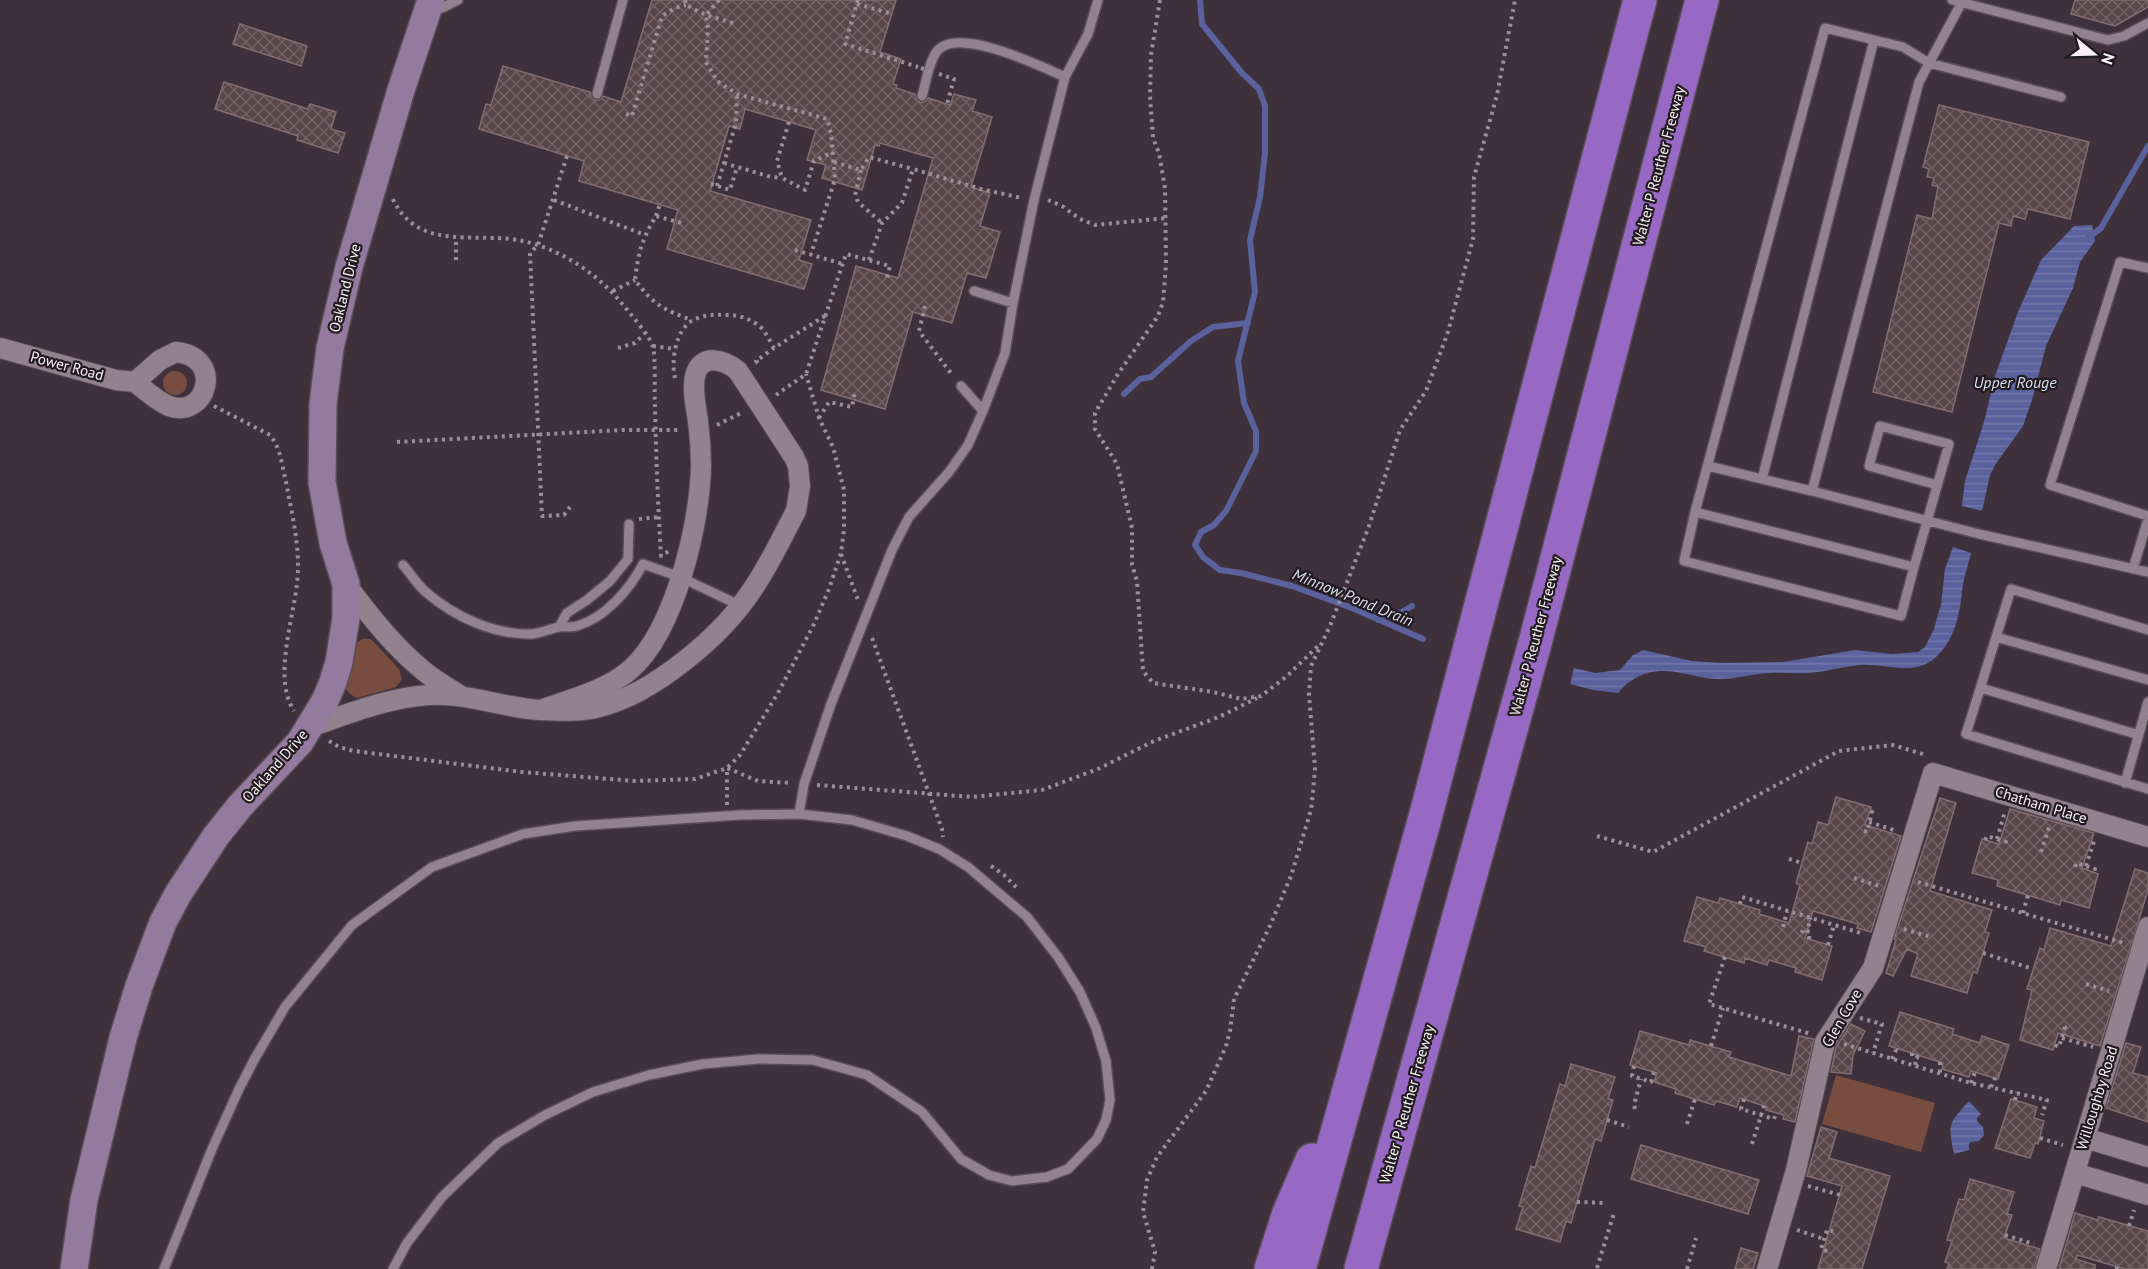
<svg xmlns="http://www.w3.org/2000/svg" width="2148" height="1269" font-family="'PT Sans',sans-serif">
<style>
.green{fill:#794c40}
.water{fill:url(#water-rules)}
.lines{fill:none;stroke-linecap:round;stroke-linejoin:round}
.stream{stroke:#5a619d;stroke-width:6}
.building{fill:url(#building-cross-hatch);stroke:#816e71;stroke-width:1.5}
.lane-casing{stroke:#584d55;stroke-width:12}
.street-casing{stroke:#584d55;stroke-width:22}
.secondary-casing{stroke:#584d55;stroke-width:30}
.highway-casing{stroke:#584d55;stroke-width:36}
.path{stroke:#9b8f98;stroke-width:4;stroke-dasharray:3 4.5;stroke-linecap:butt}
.lane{stroke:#92828e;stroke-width:9}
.street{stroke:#92828e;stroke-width:20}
.secondary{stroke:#947a9e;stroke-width:27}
.highway{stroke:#9868c5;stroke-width:33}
.path-bridge{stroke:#9b8f98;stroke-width:4;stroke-dasharray:3 4.5;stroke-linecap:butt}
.labels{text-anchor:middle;stroke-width:4.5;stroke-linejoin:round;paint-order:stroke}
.street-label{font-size:15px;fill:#faf1f7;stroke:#211b1f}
.water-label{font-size:16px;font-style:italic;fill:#dadef0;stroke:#211b1f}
</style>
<defs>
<pattern id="water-rules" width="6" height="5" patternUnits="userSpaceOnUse" patternTransform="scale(1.5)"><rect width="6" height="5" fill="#5a619d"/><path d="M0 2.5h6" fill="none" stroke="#7378ab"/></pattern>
<pattern id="building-cross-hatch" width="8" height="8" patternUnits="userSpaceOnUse" patternTransform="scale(1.5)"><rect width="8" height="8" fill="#59464a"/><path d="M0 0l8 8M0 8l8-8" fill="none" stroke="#726165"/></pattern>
</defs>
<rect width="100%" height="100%" fill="#3e313b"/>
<path class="green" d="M163 383a12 12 0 1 1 24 0a12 12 0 1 1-24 0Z
M362,639H371L399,669L402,679L396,687L357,698L350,694L344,687L355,644Z
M1836,1075L1935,1103L1921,1152L1822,1124Z"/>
<path class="water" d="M2092,225L2095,241L2080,262L2073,288L2046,346L2032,400L2023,426L1995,465L1990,475L1982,511L1962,506L1965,481L1984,422L1995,376L2018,312L2041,260L2074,226Z
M1953,547L1971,553C1968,566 1963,579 1962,593C1959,617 1954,641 1935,658C1913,677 1885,663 1860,665C1843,667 1827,671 1810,673C1796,674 1783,672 1769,673C1752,674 1736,679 1719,679C1696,679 1672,666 1648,673C1636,676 1626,683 1618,693L1593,690L1570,684L1574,668L1595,673L1620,670L1633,655L1643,650L1692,661L1723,663L1783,662L1855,650L1892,654L1918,652L1925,647L1934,629L1941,604L1945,569Z
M1969,1101L1981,1114L1977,1118V1121L1983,1127L1984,1135L1979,1141L1971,1142L1969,1144V1150L1954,1154C1948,1124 1948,1124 1969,1101Z"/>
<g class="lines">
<path class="stream" d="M1200,0L1202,24L1242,73L1259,89L1265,106V153L1260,197L1250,240L1255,292L1238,361L1244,403L1256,431V451L1226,511L1214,525L1201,532L1195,545L1203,557L1220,570L1241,573L1292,586L1352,608L1423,639
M2088,238L2101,228L2148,146
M1124,394L1140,379L1151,377L1191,341L1213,327L1248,323
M1378,620L1398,614L1412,606"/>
</g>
<path class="building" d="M652,0H896L880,52L901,59L893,84L897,85L896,88L915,94L917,100L921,103L926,101L928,98L950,105L954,94L976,100L972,111L992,117L971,187L990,193L980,226L1000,232L986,278L967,273L952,323L913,312L885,409L821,390L856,266L898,278L933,158L880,143L879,146L875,145L862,190L822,178L826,165L807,160L816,130L745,109L740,129L729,126L710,191L811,220L799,260L812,264L804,289L667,249L678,210L579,181L584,161L479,129L486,104L491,105L503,66L590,92L591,96L595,100H599L603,96L621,102Z
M2075,0H2148V7L2115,26L2071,14Z
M240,24L307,46L301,66L233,44Z
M224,82L308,109L310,104L336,112L331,129L345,133L338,153L297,140L298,136L215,109Z
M1939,105L2089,142L2070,219L2028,209L2025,219L2013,216L2011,226L1999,223L1952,412L1873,392L1917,215L1932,219L1938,187L1932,185L1934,178L1927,177L1929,169L1923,167Z
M1836,797L1871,807L1865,825L1901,836L1871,932L1857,928L1858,924L1813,911L1805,938L1832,946L1822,980L1795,972L1796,968L1769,960L1767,965L1745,958L1744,963L1704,951L1706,947L1684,941L1697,897L1718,903L1720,898L1760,910L1759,914L1789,923L1800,885L1796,883L1808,842L1812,844L1818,822L1828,825Z
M1940,798L1956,803L1930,891L1992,910L1985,932L1989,933L1977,973L1973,972L1967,993L1911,976L1918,954L1907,949L1893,976L1886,973L1896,940L1894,939Z
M2010,809L2094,833L2082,868L2098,874L2089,908L2061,900L2060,905L1997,886L1998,880L1972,873L1982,839L1999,844Z
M2135,869L2148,873V890L2100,1046L2058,1033L2053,1050L2020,1040L2032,990L2027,989L2040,948L2044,950L2050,928L2111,946Z
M1900,1012L1954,1029L1952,1034L1980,1043L1982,1036L2009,1045L1998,1079L1971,1071L1969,1077L1942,1069L1943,1063L1889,1046Z
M1851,1024L1865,1031L1853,1055L1851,1074L1831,1072L1836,1047Z
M1640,1031L1689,1045L1690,1040L1731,1052L1729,1057L1791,1076L1799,1036L1814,1039L1795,1122L1783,1119L1784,1115L1766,1110L1767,1107L1740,1098L1737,1107L1716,1101L1714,1105L1675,1093L1676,1089L1654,1082L1657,1073L1630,1065Z
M2126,1043L2141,1047L2133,1073L2148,1077V1122L2106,1108Z
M1571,1064L1615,1077L1608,1099L1613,1100L1601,1141L1595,1139L1571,1223L1566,1221L1560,1242L1516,1229L1523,1207L1519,1206L1531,1166L1535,1168L1560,1084L1565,1086Z
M2011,1099L2037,1107L2034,1118L2044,1121L2038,1144L2035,1143L2030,1158L1995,1148Z
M1821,1127L1837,1132L1829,1158L1890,1176L1862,1269H1818L1842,1186L1807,1176Z
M1641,1145L1759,1180L1748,1214L1631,1179Z
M1970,1179L2014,1192L2007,1214L2012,1215L2004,1238L2040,1249L2034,1269H1947L1949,1263L1945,1262L1952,1241L1947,1240L1959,1199L1964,1200Z
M2075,1213L2098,1220L2099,1217L2148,1231V1269H2125L2077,1255L2076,1259L2095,1265V1269H2059Z
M1741,1248L1758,1253L1753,1269H1735Z"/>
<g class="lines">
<defs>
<path id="lane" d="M1952,0L2108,40L2124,36L2148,23
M1963,0L1919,82L1812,491L1979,534L2148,572
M431,8H442L458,0
M597,94L623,0
M922,96C926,83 929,59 939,49C962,28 1040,66 1065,77
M2148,268L2120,262L2050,485L2148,516
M974,291L1013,303
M961,386L983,411
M1708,466L1812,491
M1762,479L1874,40
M1937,485L1869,466L1880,426L1949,444L1914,567L1695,512L1825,28L1903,47L1929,63L2061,97
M1695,512L1684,561L1901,616L1914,567
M403,565C411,574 418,586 427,593C455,617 494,635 532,634C541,633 550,629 559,627C565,626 571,628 577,626C605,618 630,589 643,564L680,577L741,606
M2133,569L2148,519
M559,627L567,613L587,600L610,581L628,559L629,524
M2148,630L2011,589L1966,734L2148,789
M1996,637L2148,680
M1981,688L2139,735
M2125,783L2148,702
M799,814L804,784L831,704L892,550L909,517L949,472L968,445L983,411L1005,353L1013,303L1034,200L1065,77L1088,34L1098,0
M164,1269L212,1149L239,1089L254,1060L285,1007L352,925L432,867L523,834L575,826L740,815L799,814L852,820L907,836L939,849L968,867L1027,917L1058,957L1080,992L1096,1028L1106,1061L1110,1100L1106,1120L1097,1139L1068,1169L1047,1177L1012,1181L989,1175L961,1159L922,1112L867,1075L813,1060L758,1059L703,1064L649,1075L593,1092L545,1115L498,1143L442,1197L407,1243L393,1269"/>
<path id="street" d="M0,348L116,380L135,382
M176,352C225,357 207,420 169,406C157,401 145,390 135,382L160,360Z
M346,584C369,615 394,647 425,672C436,681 449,688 461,696
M310,727C348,714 387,698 428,695C464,692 504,708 540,710C559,711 581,712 599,707C653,694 722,636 752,590C769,566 782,537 796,511L800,486L798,466L794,457L738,371C725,360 701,352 695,376C692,390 696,407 698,421C700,436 701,451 701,466C700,523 675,630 631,669C606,691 571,699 540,710
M2085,1138L2148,1157
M2075,1173L2148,1195
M1767,1269L1796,1170L1825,1042L1873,968L1933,773L2148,837
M2046,1269L2148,927"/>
<path id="secondary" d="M74,1269L84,1200L123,1038L139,986L163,922L178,894L216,836L240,806L300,742L325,701L333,682L339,662L346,618V584L333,543L322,482L323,404L330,348L349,267L401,90L431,0"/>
<path id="highway" d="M1271,1269L1289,1213L1312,1160
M1299,1269L1425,818L1640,0
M1361,1269L1535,643L1702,0"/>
</defs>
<use href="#lane" class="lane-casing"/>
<use href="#street" class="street-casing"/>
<use href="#secondary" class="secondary-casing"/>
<use href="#highway" class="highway-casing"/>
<path class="path" d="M685,0L686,5L706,15L708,28L706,62L717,81L737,94L827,119L831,133L835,179L811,254
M719,0L706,15L736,24
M858,0L845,44L918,67
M1160,0L1151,55L1150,96L1153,138L1159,153L1165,188L1166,265L1163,302L1158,316L1118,374L1095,413V429L1117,464L1132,528V565L1137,581L1143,671L1153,683L1213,692L1241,699L1261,696L1287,676L1318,646
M857,4L889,13
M939,74L954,79L947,104
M626,114L632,116L662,16L675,8L686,5
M789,122L777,161L782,178L805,190L814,161L833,152
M567,156L538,245L530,253L542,516L564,515L570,507
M834,162L861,170L869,157L913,169
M724,163L771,177L782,178
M861,170L855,195L858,202L882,223
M711,184L730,190L737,167
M717,186L736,123L737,94
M393,199C418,253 477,231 523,241C563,250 599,275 624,306C632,316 650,336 653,347C656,359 654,392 655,406C656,456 658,506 661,556L669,551
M554,200L645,235
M1048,200L1062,206L1080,219L1095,225L1166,218
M656,216L660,204
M681,223L656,216C642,239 638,253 635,280C654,305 662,309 692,320
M795,250L843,264
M456,260V238
M869,260L882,223L902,203L913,169L981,189L1022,198
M613,291L635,280
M925,306L919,331L953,376
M653,346L675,349
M618,348L635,343L644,334
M758,363L756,361L774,348
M675,378C671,361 675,328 695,319C705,315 716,314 727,315C739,315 748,318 758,325C765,330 770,341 774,348L828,314
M776,395L806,374L846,254L890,266L887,278
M214,406L270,435C281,448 282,466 286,482C291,509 298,538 298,565C299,608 270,673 294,711
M819,418L829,402L852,407L855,392
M717,425L743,412
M397,442L623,430H681
M639,519L659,517
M841,554L858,600
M872,638L942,829L943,837
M329,741L339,747L354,751L522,772L635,781L695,779L727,768L740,755L778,693L814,624L829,589L841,553L844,530V490L833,447L819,418L806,374
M817,785L972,797L1042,790L1098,769L1154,741L1219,717L1257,698
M727,805V768L758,781L791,783
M1869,822L1897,831
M1864,831L1867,832L1872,812L1869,811
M1597,836L1653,852L1839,751L1893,745L1926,755
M1997,839L2005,811
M1985,840L1987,836L2006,842L2005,846
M2041,852L2049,827
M1789,859L1802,863
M991,866L1004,875L1019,890
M2086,866L2095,838
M2075,867L2076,863L2095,869L2094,872
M1854,878L1879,886
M1918,882L2124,943
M1740,904L1742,897L1864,934
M2023,913L2028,895
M1783,927L1787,911
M1904,929L1931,937
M1802,933L1803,930L1807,931
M1809,939L1810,932L1807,931L1811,918
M1828,945L1834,925
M1983,953L2033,969
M1725,957L1709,1004L1811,1034
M2086,984L2109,991
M1860,1018L1882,1024L1873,1053
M2062,1038L2093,1047
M1844,1044L1971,1083L2047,1100L2042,1115
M2055,1045L2059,1047L2065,1027L2061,1026
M1711,1046L1723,1008
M1912,1053V1056L1917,1057
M1892,1059L1896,1050L1893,1047
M1940,1062V1074
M1915,1065L1917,1057L1920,1058V1056
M1634,1066L1632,1076L1651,1082L1654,1072
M1971,1083L1975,1072
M1991,1087L1995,1078
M1744,1099L1741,1109L1774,1119L1776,1113
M2015,1100L2017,1092
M1635,1109L1634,1105L1641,1079
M1607,1120L1629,1127
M1687,1124L1695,1099
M2040,1138L2063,1145
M1752,1144L1764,1106
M1808,1186L1840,1195
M1577,1202L1606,1203
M2129,1226L2134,1210
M1797,1230L1824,1239
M2005,1235L2034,1244
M1827,1251L1821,1249L1827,1230L1833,1231
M1597,1268L1614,1213
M1152,1269L1155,1252L1143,1212L1147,1180L1157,1157L1206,1091L1226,1046L1230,1031L1234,999L1269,928L1291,876L1311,810L1313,792L1315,768L1309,694L1311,666L1330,626L1369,526L1400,430L1426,391L1448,332L1473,239L1474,177L1497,95L1515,0
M1687,1269L1696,1238
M2117,1269V1267"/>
<use href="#lane" class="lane"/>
<use href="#street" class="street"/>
<use href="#secondary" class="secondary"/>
<use href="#highway" class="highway"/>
<path class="path-bridge" d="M921,68L935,73"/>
</g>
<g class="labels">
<g class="street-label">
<text transform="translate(1659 166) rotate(-75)" y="5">Walter P Reuther Freeway</text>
<text transform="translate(345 288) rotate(-76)" y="5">Oakland Drive</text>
<text transform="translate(67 366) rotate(15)" y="5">Power Road</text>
<text transform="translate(1536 636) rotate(-75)" y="5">Walter P Reuther Freeway</text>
<text transform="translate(275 766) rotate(-49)" y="5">Oakland Drive</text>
<text transform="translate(2041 805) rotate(17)" y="5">Chatham Place</text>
<text transform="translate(1842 1018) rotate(-60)" y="5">Glen Cove</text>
<text transform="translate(2097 1098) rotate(-73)" y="5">Willoughby Road</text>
<text transform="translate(1407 1104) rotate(-74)" y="5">Walter P Reuther Freeway</text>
</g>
<g class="water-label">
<text x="2015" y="388">Upper Rouge</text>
<text transform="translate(1353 597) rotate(22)" y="6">Minnow Pond Drain</text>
</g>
</g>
<g transform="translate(2094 54) rotate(109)" stroke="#211b1f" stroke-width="4.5" paint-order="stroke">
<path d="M0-4.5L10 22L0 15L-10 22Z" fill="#faf1f7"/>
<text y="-9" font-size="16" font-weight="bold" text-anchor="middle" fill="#faf1f7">N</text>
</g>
</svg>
